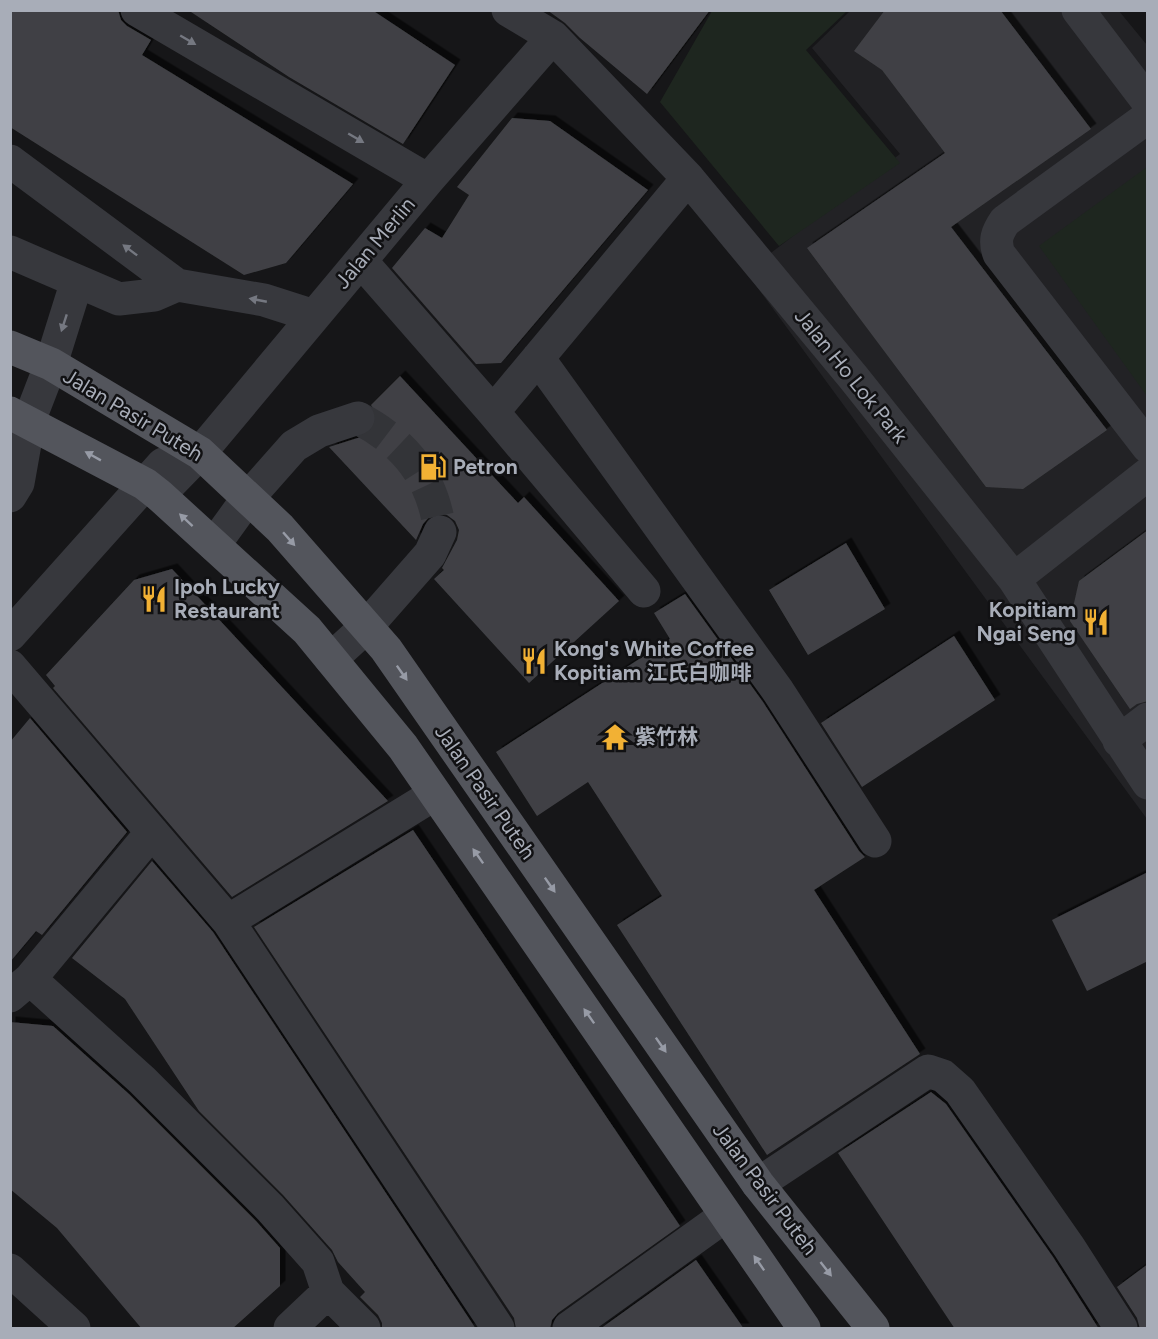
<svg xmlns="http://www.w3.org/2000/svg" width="1158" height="1339" font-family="Figtree,'Noto Sans SC',sans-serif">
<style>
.built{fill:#222225}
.grass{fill:#1e261f}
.building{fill:#404145;filter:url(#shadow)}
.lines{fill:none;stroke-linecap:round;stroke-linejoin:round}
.minor-tunnel{stroke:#333438;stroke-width:33;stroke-dasharray:33 16;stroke-linecap:butt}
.minor{stroke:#37383d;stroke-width:33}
.major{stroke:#53555c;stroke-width:33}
.oneway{fill:#757881}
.oneway2{fill:#979ba6}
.labels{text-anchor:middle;stroke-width:5;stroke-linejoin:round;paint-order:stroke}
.street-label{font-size:21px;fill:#a8adb8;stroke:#111113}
.poi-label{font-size:21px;font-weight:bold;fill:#a8adb8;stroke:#111113;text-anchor:start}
</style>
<defs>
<filter id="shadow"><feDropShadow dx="5.5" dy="-5.5" stdDeviation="0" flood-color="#0009"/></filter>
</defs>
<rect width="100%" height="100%" fill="#161618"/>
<path class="built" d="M850,11H1119L1147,45V819L746,272L900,154L812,48Z"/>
<path class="grass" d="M712,11H847L806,50L900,163L779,246L660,102Z
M1147,167V396L1039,246Z"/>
<path class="building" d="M10,10H118L121,20L127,26L151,40L142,55L353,184L286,263L244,275L10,127Z
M188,10H372L455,65L403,144L289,77Z
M547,10H710L647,94L580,38L565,23Z
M885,10H1000L1091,129L951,227L1107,430L1023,489L986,487L807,248L945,153L882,70L854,51Z
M512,118L550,121L648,190L501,363L476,364L392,268L425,228L442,238L469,195L457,187Z
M400,376L518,503L524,497L619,601L529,683L434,579L444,570L442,568L457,540L459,530L455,521L447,515L438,513L430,516L423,524L416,540L329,447L364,436L372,431L376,421V413L371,405Z
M1148,530V701L1137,704L1130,709L1070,621L1079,581Z
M846,543L885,609L808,655L769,590Z
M172,569L388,801L232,897L53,688L55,686L46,675L134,580Z
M685,594L763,702L859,851L865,857L814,890L920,1054L767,1155L617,925L662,896L588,782L537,816L496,752L670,639L654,613Z
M954,636L995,700L862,787L821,723Z
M30,718L127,832L42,935L36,931L10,962V742Z
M413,830L680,1226L558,1313L552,1320L550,1329H516L514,1318L254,927Z
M152,861L213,932L476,1329H382V1323L378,1315L360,1297L365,1292L338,1262L332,1250L283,1195L199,1111L125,999L72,958Z
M1148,872V961L1087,991L1052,920Z
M10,1022L53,1026L129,1094L256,1221L280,1248V1286L232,1329H142L57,1228L10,1189Z
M931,1092L946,1104L1053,1257L1099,1329H955L838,1153Z
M696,1260L744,1329H600Z
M1148,1264V1329H1140L1137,1318L1117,1287Z"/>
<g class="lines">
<path class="minor-tunnel" d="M358,418C406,443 433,478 440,532"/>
<path class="minor" d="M137,10L428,180
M508,10L553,37L688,178L853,377L1014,579L1148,783
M1078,10L1148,102
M1148,117L1005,221C997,233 994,240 999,254L1148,447
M10,161L177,285L264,300L314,316
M10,252L119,299L154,295L177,285
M361,261L493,412L644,591
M538,358L778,691L875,841
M493,412L688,178
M159,495L200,453L428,180L553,37
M10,496L18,483L29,421L51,364L77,281
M214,545L248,498L294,446L319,431L358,418
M1014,579L1148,474
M10,635L163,464
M331,659L366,627L430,554L440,532
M10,666L228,921L498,1328
M1119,741L1148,719
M228,921L435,794
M30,979L142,1080L270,1208L318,1262L328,1292L290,1328
M10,996L30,979L152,832
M758,1184L928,1071L943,1076L960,1091L1069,1247L1121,1328
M10,1270L74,1328
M328,1292L364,1328
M569,1328L725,1216"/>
<path class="major" d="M10,347L51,364L200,453L280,528L386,649L758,1184L873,1328
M10,413L145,484L159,495L307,630L403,747L804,1328"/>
</g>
<defs><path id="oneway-solid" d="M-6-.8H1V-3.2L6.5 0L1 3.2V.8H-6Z" transform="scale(1.5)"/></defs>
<g class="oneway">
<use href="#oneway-solid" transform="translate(188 40) rotate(30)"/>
<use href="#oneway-solid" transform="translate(356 138) rotate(30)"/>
<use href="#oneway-solid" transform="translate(130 250) rotate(-143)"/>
<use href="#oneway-solid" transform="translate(258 300) rotate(-169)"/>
<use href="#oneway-solid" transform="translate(64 323) rotate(108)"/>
</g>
<g class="oneway2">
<use href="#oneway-solid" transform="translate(93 456) rotate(-151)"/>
<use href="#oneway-solid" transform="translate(186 520) rotate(-137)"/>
<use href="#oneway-solid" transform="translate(289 539) rotate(49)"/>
<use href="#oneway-solid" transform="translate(402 673) rotate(55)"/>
<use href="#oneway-solid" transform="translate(478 856) rotate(-125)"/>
<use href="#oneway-solid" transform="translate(550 885) rotate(55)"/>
<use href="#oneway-solid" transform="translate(589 1016) rotate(-125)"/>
<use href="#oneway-solid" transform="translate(661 1045) rotate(55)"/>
<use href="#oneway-solid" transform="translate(759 1263) rotate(-125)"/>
<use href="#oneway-solid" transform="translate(826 1269) rotate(52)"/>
</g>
<defs>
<symbol id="fuel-bare" viewBox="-9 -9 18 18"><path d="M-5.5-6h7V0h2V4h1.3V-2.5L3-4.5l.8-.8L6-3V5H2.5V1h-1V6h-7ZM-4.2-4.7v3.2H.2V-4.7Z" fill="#f2b134" stroke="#111113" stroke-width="2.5" paint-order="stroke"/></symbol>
<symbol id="restaurant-bare" viewBox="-9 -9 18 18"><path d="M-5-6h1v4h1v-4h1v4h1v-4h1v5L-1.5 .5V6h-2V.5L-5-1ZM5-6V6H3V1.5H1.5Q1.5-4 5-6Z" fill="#f2b134" stroke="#111113" stroke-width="2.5" paint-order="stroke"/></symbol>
<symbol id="temple-bare" viewBox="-9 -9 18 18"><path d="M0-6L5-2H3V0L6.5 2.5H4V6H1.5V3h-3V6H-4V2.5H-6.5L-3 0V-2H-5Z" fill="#f2b134" stroke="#111113" stroke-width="2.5" paint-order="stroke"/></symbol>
</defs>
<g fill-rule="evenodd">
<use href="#fuel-bare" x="414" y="448" width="38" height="38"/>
<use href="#restaurant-bare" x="135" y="580" width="38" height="38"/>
<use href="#restaurant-bare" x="1077" y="603" width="38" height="38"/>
<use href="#restaurant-bare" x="515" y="642" width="38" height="38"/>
<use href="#temple-bare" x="596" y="718" width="38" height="38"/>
</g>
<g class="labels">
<g class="street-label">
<text transform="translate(375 243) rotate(-50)" y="7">Jalan Merlin</text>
<text transform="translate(851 376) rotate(51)" y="7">Jalan Ho Lok Park</text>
<text transform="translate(133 415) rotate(31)" y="7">Jalan Pasir Puteh</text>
<text transform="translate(485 792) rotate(55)" y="7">Jalan Pasir Puteh</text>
<text transform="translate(765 1189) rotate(53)" y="7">Jalan Pasir Puteh</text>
</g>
<g class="poi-label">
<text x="453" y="474">Petron</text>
<text x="174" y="594">Ipoh Lucky<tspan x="174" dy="24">Restaurant</tspan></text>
<text x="1076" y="617" text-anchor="end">Kopitiam<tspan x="1076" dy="24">Ngai Seng</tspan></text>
<text x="554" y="656">Kong's White Coffee<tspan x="554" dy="24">Kopitiam 江氏白咖啡</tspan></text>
<text x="635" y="744">紫竹林</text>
</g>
</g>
<rect width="1158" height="1339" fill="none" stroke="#a8adb8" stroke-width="24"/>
</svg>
